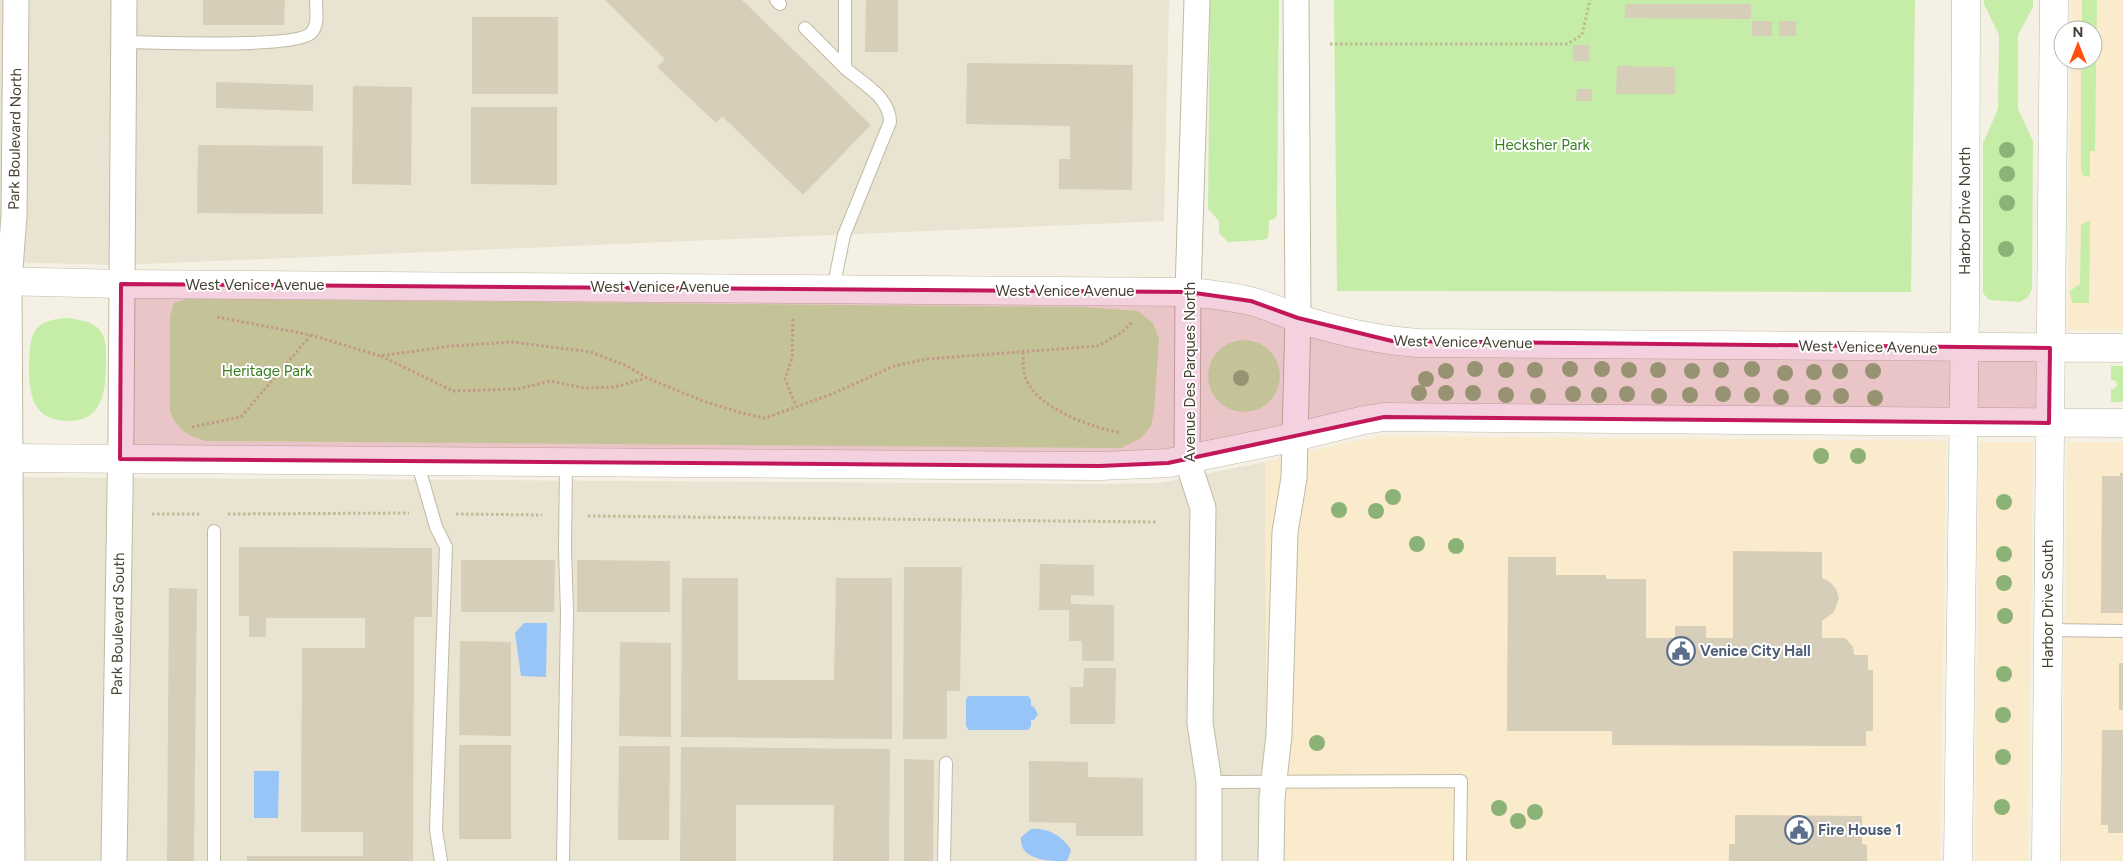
<svg xmlns="http://www.w3.org/2000/svg" width="2123" height="861" font-family="Figtree,sans-serif">
<style>
.residential{fill:#e8e4d1}
.commercial{fill:#f9ebcc}
.green{fill:#c5eda7}
.water{fill:#98c5f8}
.building{fill:#d6ceb8}
.lines{fill:none;stroke-linecap:round;stroke-linejoin:round}
.service-casing{stroke:#c0baa5;stroke-width:14}
.minor-casing{stroke:#c0baa5;stroke-width:27}
.tertiary-casing{stroke:#c0baa5;stroke-width:29}
.path{stroke:#c4b995;stroke-width:3;stroke-dasharray:2.5 2.5;stroke-linecap:butt}
.service{stroke:#fff;stroke-width:12}
.minor{stroke:#fff;stroke-width:25}
.tertiary{stroke:#fff;stroke-width:28}
.tree{fill:#8db278}
.marked{fill:#c2185b;fill-opacity:0.2;stroke:#c2185b;stroke-width:4;stroke-linejoin:round}
.labels{text-anchor:middle;stroke-width:4;stroke-linejoin:round;paint-order:stroke}
.street-label{font-size:15px;fill:#464133;stroke:#fff}
.park-label{font-size:15px;fill:#387e20;stroke:#fff}
.service-label{font-size:15px;font-weight:bold;fill:#4e5e75;stroke:#fff;text-anchor:start}
</style>
<rect width="100%" height="100%" fill="#f4f1e4"/>
<path class="residential" d="M0,0H1169L1164,221L121,265L0,262Z
M1265,462L1267,861H0V477L1099,484L1159,483Z"/>
<path class="commercial" d="M2071,0H2123V330H2068L2071,60H2093V30H2071Z
M1385,436L1946,441L1940,861H1267L1265,462L1349,442Z
M1979,442H2033L2028,861H1975Z
M2067,442H2123V861H2062Z"/>
<path class="green" d="M1210,0H1279L1277,214L1275,219L1269,220L1268,238L1263,240L1228,242L1219,233V221L1208,209Z
M1334,0H1915L1911,292L1337,291Z
M1984,0H2033V7L2018,35V109L2033,141L2032,289L2028,297L2020,302L1989,300L1983,293V143L1998,109L1999,35L1984,4Z
M2082,0H2097L2095,151H2090V177L2084,176L2081,171V60H2093V30H2082Z
M2090,221L2089,303H2072L2070,291L2080,284L2081,225L2085,222Z
M186,299L1085,307L1138,311L1153,323L1159,339L1154,412L1151,426L1141,438L1121,448L206,441C188,436 176,429 170,411V316L174,303Z
M69,318C79,320 90,321 98,328C107,337 106,350 106,361C106,394 102,427 58,420C30,415 29,387 29,365C30,353 29,338 37,328C46,319 58,319 69,318Z
M1208 376a36 36 0 1 1 72 0a36 36 0 1 1-72 0Z
M2111,366H2123V402H2111V389H2114L2117,385L2116,381L2111,380Z"/>
<path class="water" d="M524,623H547L546,677L521,676L515,633Z
M968,696H1028L1031,700V706L1034,707L1038,714L1034,720H1031V726L1028,730H969L966,726V699Z
M254,771H279L278,818H254Z
M1031,829C1047,827 1063,836 1071,850L1067,861C1050,861 1019,861 1021,837Z"/>
<path class="building" d="M203,0H285L284,25H203Z
M605,0H742L871,125L803,195L722,116L716,123L657,67L665,59Z
M866,0H898V52H865Z
M1625,4H1751V19L1625,18Z
M472,17H558V94H472Z
M1752,21H1772V36H1752Z
M1779,21H1796V36H1779Z
M1573,45H1589V61H1573Z
M967,63L1133,65L1132,190L1059,189V159H1070V126L966,124Z
M1617,66L1675,67V94H1616Z
M216,82L313,85V111L216,108Z
M353,86L412,87L411,185L352,184Z
M1577,89H1592V101H1576Z
M471,107H557V185L471,184Z
M198,145L323,146V214L197,213Z
M2120,473H2123V613H2101L2102,476H2120Z
M239,547L432,548V617H414L413,861H247V856H363V832H301L302,648H365V618H266V637H249V616H239Z
M1733,551L1822,552V578L1830,582L1836,589L1839,598L1834,612L1822,621V638H1845L1853,647L1854,655H1868V670H1873V731H1866V746L1612,745V731H1507L1508,557H1556V575H1606V579H1646V638H1675V626H1706V638H1733Z
M461,560H555L554,612H461Z
M577,560L670,561V612H577Z
M1040,564L1094,565V596L1071,595V604L1114,605V661H1082V641H1069V610H1039Z
M904,567H962L960,691H947V739H903Z
M682,578H738V680H834L836,578H892V739L681,737Z
M169,588L197,589L194,861H167Z
M460,641L511,642V736L459,735Z
M620,642L671,643V737L619,736Z
M2119,663H2123V710H2119Z
M1084,668H1116L1115,724H1070V687H1083Z
M2102,730H2123V833H2108V825H2101Z
M459,745H511V839H459Z
M619,746H670L669,840H618Z
M681,747L890,749L889,861H833L834,805H736V861H680Z
M904,759L934,760L933,861H904Z
M1029,761L1088,762V777L1143,778V836H1076V823L1029,822Z
M1735,815L1862,816V844L1867,845V861H1729V844H1735Z"/>
<g class="lines">
<defs>
<path id="service" d="M776,0L780,4
M805,28L845,68
M123,42C152,42 296,49 311,33C319,25 316,11 316,0
M833,289L844,235L890,122C890,97 862,83 845,68V0
M417,461L436,527L446,547L436,830L441,861
M214,531V861
M2048,630L2123,631
M1209,782L1461,781L1460,861
M563,861L567,612L565,550L566,462
M944,861L946,763"/>
<path id="minor" d="M1197,0L1188,292L1187,459L1203,508L1200,723L1209,782V861
M12,861L9,281L14,216L16,0
M114,861L121,430L124,0
M1271,861L1272,798L1279,735L1285,532L1294,478L1295,437L1298,318L1296,0"/>
<path id="tertiary" d="M0,281L121,284L1188,292C1209,294 1229,296 1250,301C1266,305 1281,312 1297,318C1336,331 1377,340 1418,343L2123,348
M0,458L1100,466L1168,463L1295,437L1364,420L1384,417L2123,423
M1958,861L1965,310L1966,0
M2046,861L2054,0"/>
</defs>
<use href="#service" class="service-casing"/>
<use href="#minor" class="minor-casing"/>
<use href="#tertiary" class="tertiary-casing"/>
<path class="path" d="M1330,44H1567L1582,35L1590,0
M217,317L311,335L380,356L451,346L512,342L591,352L627,366L647,378L703,401L742,413L765,418L832,394L894,366L927,359L1098,346L1121,333L1132,322
M793,319L792,358L785,379L796,406
M1023,352C1023,361 1023,371 1026,379C1039,410 1092,427 1121,433
M381,356L453,391L518,389L550,381L584,388L615,387L646,378
M192,427L241,417L311,335
M152,514H199
M228,514L409,513
M456,514L542,515
M588,516L1157,522"/>
<use href="#service" class="service"/>
<use href="#minor" class="minor"/>
<use href="#tertiary" class="tertiary"/>
</g>
<g class="tree">
<circle cx="2007" cy="150" r="8"/>
<circle cx="2007" cy="174" r="8"/>
<circle cx="2007" cy="203" r="8"/>
<circle cx="2006" cy="249" r="8"/>
<circle cx="1475" cy="369" r="8"/>
<circle cx="1570" cy="369" r="8"/>
<circle cx="1602" cy="369" r="8"/>
<circle cx="1752" cy="369" r="8"/>
<circle cx="1506" cy="370" r="8"/>
<circle cx="1535" cy="370" r="8"/>
<circle cx="1629" cy="370" r="8"/>
<circle cx="1658" cy="370" r="8"/>
<circle cx="1721" cy="370" r="8"/>
<circle cx="1446" cy="371" r="8"/>
<circle cx="1692" cy="371" r="8"/>
<circle cx="1840" cy="371" r="8"/>
<circle cx="1873" cy="371" r="8"/>
<circle cx="1814" cy="372" r="8"/>
<circle cx="1785" cy="373" r="8"/>
<circle cx="1241" cy="378" r="8"/>
<circle cx="1426" cy="379" r="8"/>
<circle cx="1419" cy="393" r="8"/>
<circle cx="1446" cy="393" r="8"/>
<circle cx="1473" cy="393" r="8"/>
<circle cx="1573" cy="394" r="8"/>
<circle cx="1627" cy="394" r="8"/>
<circle cx="1723" cy="394" r="8"/>
<circle cx="1506" cy="395" r="8"/>
<circle cx="1599" cy="395" r="8"/>
<circle cx="1690" cy="395" r="8"/>
<circle cx="1752" cy="395" r="8"/>
<circle cx="1538" cy="396" r="8"/>
<circle cx="1659" cy="396" r="8"/>
<circle cx="1841" cy="396" r="8"/>
<circle cx="1781" cy="397" r="8"/>
<circle cx="1813" cy="397" r="8"/>
<circle cx="1875" cy="398" r="8"/>
<circle cx="1821" cy="456" r="8"/>
<circle cx="1858" cy="456" r="8"/>
<circle cx="1393" cy="497" r="8"/>
<circle cx="2004" cy="502" r="8"/>
<circle cx="1339" cy="510" r="8"/>
<circle cx="1376" cy="511" r="8"/>
<circle cx="1417" cy="544" r="8"/>
<circle cx="1456" cy="546" r="8"/>
<circle cx="2004" cy="554" r="8"/>
<circle cx="2004" cy="583" r="8"/>
<circle cx="2005" cy="616" r="8"/>
<circle cx="2004" cy="674" r="8"/>
<circle cx="2003" cy="715" r="8"/>
<circle cx="1317" cy="743" r="8"/>
<circle cx="2003" cy="757" r="8"/>
<circle cx="2002" cy="807" r="8"/>
<circle cx="1499" cy="808" r="8"/>
<circle cx="1535" cy="812" r="8"/>
<circle cx="1518" cy="821" r="8"/>
</g>
<path class="marked" d="M121,284L1188,292L1251,301L1298,318L1392,341L2050,348L2049,423L1384,417L1168,463L1100,466L120,459Z"/>
<defs>
<symbol id="civic-ring" viewBox="-11 -11 22 22"><circle r="9.5" fill="#fff" stroke="#5c6f8a" stroke-width="1.5"/><path d="M-.6-6.5H3V-4.5H.6V-3L4-1V1h2V6H-6V1h2V-1L-.6-3ZM-1.2 2.5V6h2.4V2.5Z" fill="#5c6f8a"/></symbol>
</defs>
<g fill-rule="evenodd">
<use href="#civic-ring" x="1665" y="635" width="32" height="32"/>
<use href="#civic-ring" x="1783" y="814" width="32" height="32"/>
</g>
<g class="labels">
<g class="street-label">
<text transform="translate(15 139) rotate(-89)" y="5">Park Boulevard North</text>
<text transform="translate(1965 211) rotate(-90)" y="5">Harbor Drive North</text>
<text x="255" y="290">West Venice Avenue</text>
<text x="660" y="292">West Venice Avenue</text>
<text x="1065" y="296">West Venice Avenue</text>
<text transform="translate(1463 342) rotate(1)" y="5">West Venice Avenue</text>
<text transform="translate(1868 347) rotate(1)" y="5">West Venice Avenue</text>
<text transform="translate(1190 372) rotate(-90)" y="5">Avenue Des Parques North</text>
<text transform="translate(2048 604) rotate(-90)" y="5">Harbor Drive South</text>
<text transform="translate(118 624) rotate(-89)" y="5">Park Boulevard South</text>
</g>
<g class="park-label">
<text x="1542" y="150">Hecksher Park</text>
<text x="267" y="376">Heritage Park</text>
</g>
<g class="service-label">
<text x="1700" y="656">Venice City Hall</text>
<text x="1818" y="835">Fire House 1</text>
</g>
</g>
<g transform="translate(2078 45)"><circle r="24" fill="#ffffff" stroke="#b5b3ad"/>
<path d="M0-4L9 19L0 12L-9 19Z" fill="#ff500f"/>
<text y="-8" font-size="14" font-weight="bold" text-anchor="middle" fill="#464133">N</text>
</g>
</svg>
